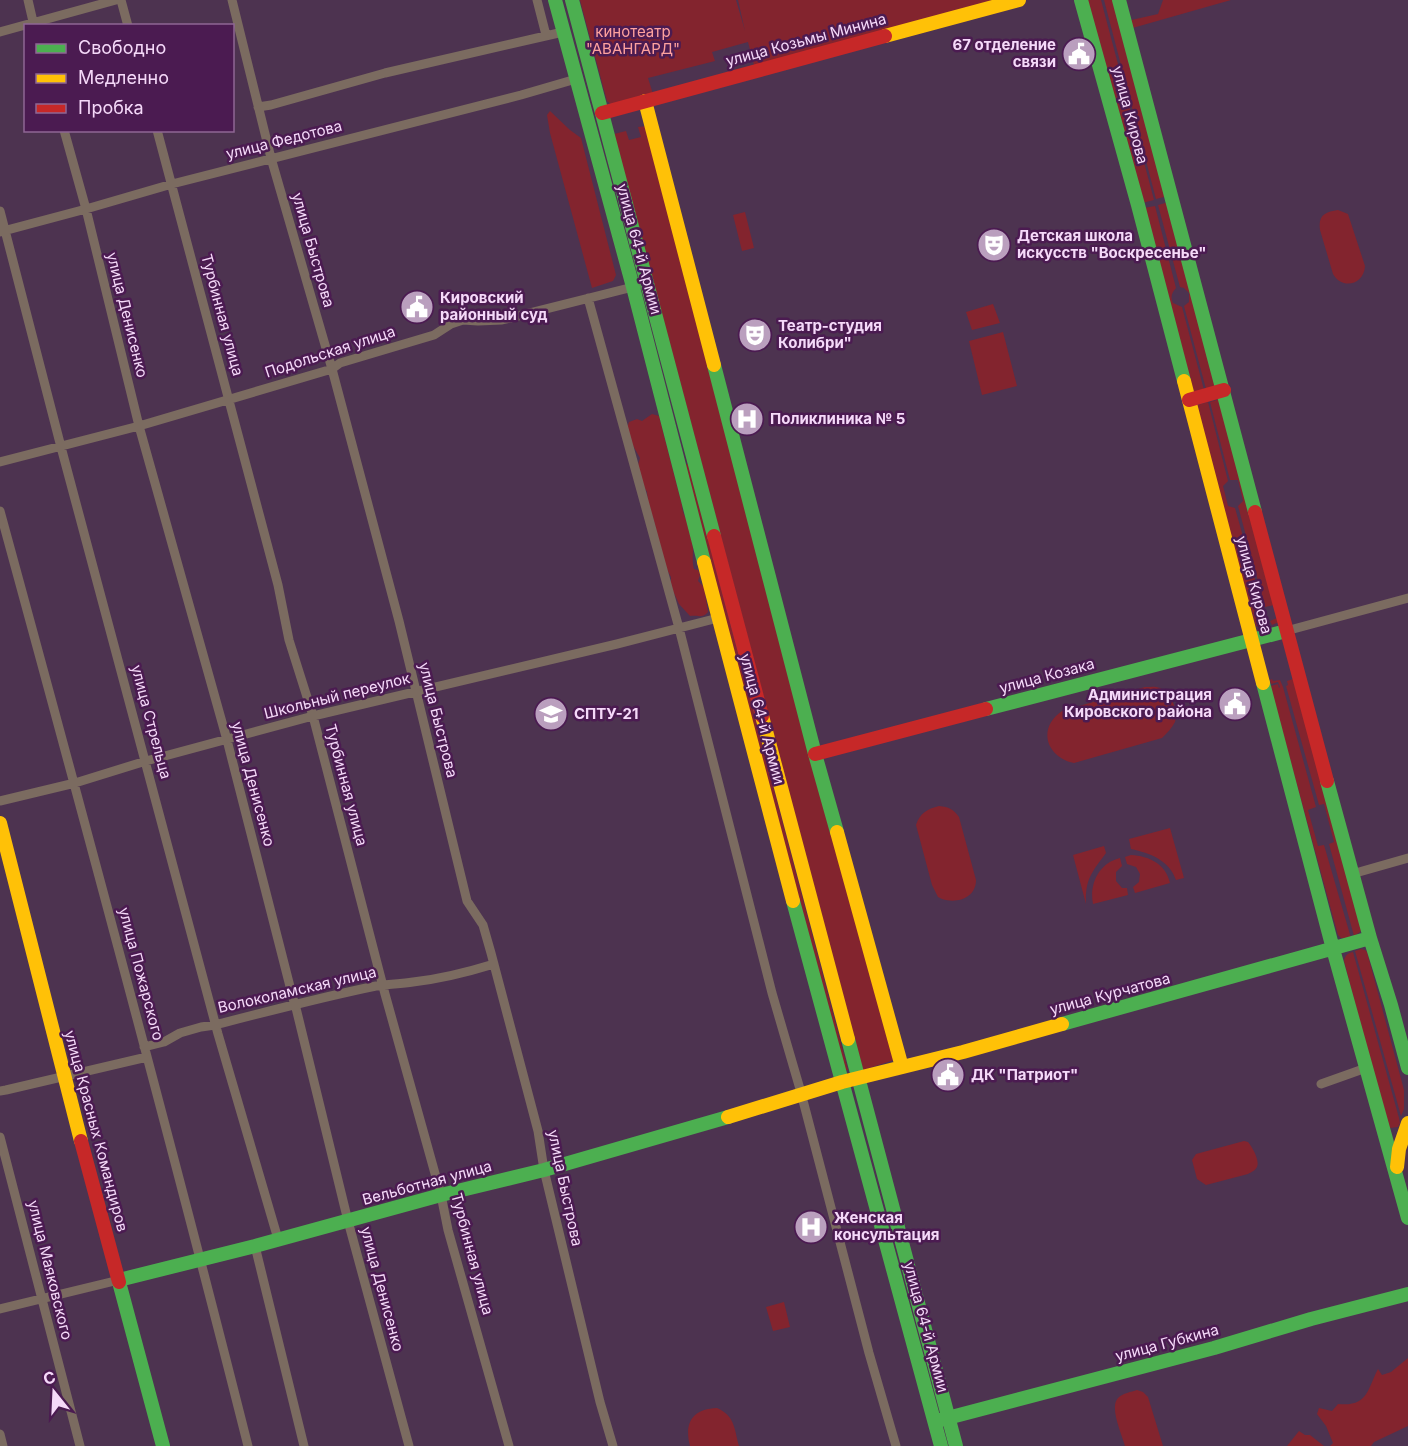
<svg xmlns="http://www.w3.org/2000/svg" width="1408" height="1446" font-family="Inter,sans-serif">
<style>
.green{fill:#83242e}
.lines{fill:none;stroke-linecap:round;stroke-linejoin:round}
.street{stroke:#7b6b60;stroke-width:9}
.fast{stroke:#4caf50;stroke-width:14}
.slow{stroke:#ffc107;stroke-width:14}
.jam{stroke:#c62828;stroke-width:14}
.labels{text-anchor:middle;stroke-width:5;stroke-linejoin:round;paint-order:stroke}
.park-label{font-size:15px;fill:#ffa29e;stroke:#4b1b51}
.street-label{font-size:15px;fill:#f5d9f9;stroke:#4b1b51}
.poi-label{font-size:15px;font-weight:bold;fill:#f5d9f9;stroke:#4b1b51;text-anchor:start}
</style>
<rect width="100%" height="100%" fill="#4d3350"/>
<path class="green" d="M580,0H736L745,31L738,0H1004L754,65L748,42L712,52L715,61L648,78L653,94L611,104L607,101Z
M1087,0H1101L1154,200L1142,203Z
M1104,0H1116L1168,196L1156,199Z
M1163,0H1231L1129,29L1127,21L1158,14Z
M550,111L570,130L581,138L616,275L613,281L592,288L550,133L547,115Z
M647,126L894,1060L863,1070L614,134L626,131L629,140L641,137L638,127Z
M1169,202L1218,385L1206,389L1184,306L1189,302V293L1184,288L1180,287L1158,205Z
M1155,206L1176,288C1172,293 1170,296 1173,303L1182,307L1204,390L1194,393L1144,208Z
M1338,210L1348,214L1365,266C1364,285 1342,290 1333,274L1320,230C1318,215 1325,212 1338,210Z
M745,212L754,248L742,251L733,215Z
M993,304L1000,323L972,330L966,312Z
M1003,332L1017,386L982,395L969,341Z
M1223,398L1279,622L1272,625L1270,621L1277,618L1274,605L1265,607L1238,506L1243,501L1238,480H1230L1210,402Z
M1208,402L1228,481L1223,486L1228,506L1235,508L1263,608L1256,611L1259,624L1266,623L1267,627L1263,628L1256,626L1255,623L1194,406Z
M652,414L659,416L682,505C682,511 684,514 686,519C689,528 692,540 693,549C693,556 692,562 694,569L698,570L700,575L698,581L704,587L708,612C702,619 698,615 690,616L679,604L673,591L671,583V577L665,566L653,517L649,511L647,492L642,483L638,465L640,458L631,442L627,428L629,422L637,419L642,421Z
M688,464L848,1070H845L684,465Z
M1296,678L1362,928L1360,932L1354,936L1329,844L1334,842L1324,804L1319,805L1286,686L1288,685L1287,681Z
M1272,679L1273,681L1280,680L1283,687L1316,807L1308,810L1318,846L1324,845L1351,938H1341L1338,935L1270,686L1278,684L1279,688L1280,687L1278,682L1271,684L1270,680Z
M1145,687C1150,687 1155,686 1160,688C1171,694 1179,710 1175,722C1172,728 1167,733 1162,738L1074,763C1046,757 1037,728 1062,711Z
M939,806C949,807 953,809 959,817L976,880C976,898 957,904 942,899L938,897L932,885L916,825C920,813 927,809 939,806Z
M1170,828L1184,878L1176,880C1169,860 1150,853 1131,849L1129,839Z
M1104,846L1106,853C1092,872 1085,879 1086,904L1073,855Z
M1131,855C1149,856 1166,864 1170,883L1135,893L1133,887L1139,882L1140,874L1136,867L1127,864L1125,857Z
M1120,858L1122,866L1116,872V881L1122,888H1127L1128,895L1093,904C1089,884 1099,863 1120,858Z
M1361,949L1365,950L1367,952L1404,1090V1109L1401,1116L1355,951Z
M1353,952L1399,1118L1400,1123L1398,1127L1390,1128L1387,1126L1344,961C1345,955 1348,953 1353,952Z
M1244,1141L1248,1142C1252,1147 1260,1160 1257,1167C1255,1171 1251,1172 1248,1174L1206,1185L1197,1179L1192,1160L1196,1154Z
M784,1302L790,1327L773,1331L766,1307Z
M1408,1358V1426L1374,1442L1371,1446H1330L1333,1443L1326,1426L1317,1414L1319,1408L1332,1411L1338,1404C1368,1407 1367,1390 1378,1369L1382,1375L1391,1372Z
M1137,1390L1143,1392L1148,1397L1163,1446H1125C1122,1435 1109,1407 1118,1398C1123,1393 1131,1392 1137,1390Z
M717,1408C735,1416 734,1428 739,1446H690C684,1423 692,1409 717,1408Z
M1299,1431L1305,1435H1310L1324,1446H1287Z"/>
<g class="lines">
<path class="street" d="M28,0L34,26
M121,0L128,26
M232,0L271,158L332,369L399,621L467,901L483,925L491,953L538,1131L544,1170L600,1402L613,1446
M537,0L546,35
M0,32L116,0
M258,107L271,105L385,73L563,32
M64,130L86,209L139,426L227,740L295,1006L296,1008L348,1221L409,1446
M157,130L278,585L289,640L313,716L385,994L441,1195L448,1230L509,1446
M0,211L61,447L218,1034L278,1239
M0,232L86,209L172,184L521,95L576,79
M588,298L679,628L772,993L800,1089L869,1353L896,1446
M0,462L139,426L332,369L340,363L434,335L451,324L463,320L478,321L502,320L637,286
M0,511C85,822 169,1133 248,1446
M1286,631L1408,598
M0,801L75,783L146,761L313,716L617,644L718,618
M1352,874L1408,858
M144,1047L164,1042L180,1033L201,1027L215,1025C269,1011 322,997 376,986C389,984 401,984 413,982C440,979 468,972 494,964
M1321,1084L1366,1068
M0,1091L6,1090L147,1057
M0,1137L80,1446
M255,1246L304,1446
M0,1309L119,1280
M0,1434L3,1446"/>
<path class="fast" d="M555,0L633,287L704,562
M572,0L714,536
M1081,0L1138,205L1184,381
M1119,0L1255,512
M714,365L815,754L837,832
M1263,683L1333,949L1408,1218
M986,709L1286,631
M1327,781L1370,938L1391,1005L1408,1068
M793,901L941,1446
M1062,1024L1370,938
M848,1039L956,1446
M119,1280L255,1246L441,1195L544,1170L728,1117
M119,1282L163,1446
M940,1420L1214,1348L1311,1319L1408,1294"/>
<path class="slow" d="M885,36L1019,0
M645,101L714,365
M1184,381L1263,683
M704,562L793,901
M762,716L848,1039
M0,823L81,1141
M837,832L902,1067
M728,1117L842,1082L963,1052L1062,1024
M1397,1167L1399,1149L1408,1123"/>
<path class="jam" d="M602,113L885,36
M1189,400L1224,390
M1255,512L1327,781
M714,536L762,716
M815,754L986,709
M81,1141L119,1282"/>
</g>
<defs>
<symbol id="civic-disc" viewBox="-11 -11 22 22"><circle r="9.5" fill="#ba9fbe" stroke="#4b1b51"/><path d="M-.6-6.5H3V-4.5H.6V-3L4-1V1h2V6H-6V1h2V-1L-.6-3ZM-1.2 2.5V6h2.4V2.5Z" fill="#fff"/></symbol>
<symbol id="theatre-disc" viewBox="-11 -11 22 22"><circle r="9.5" fill="#ba9fbe" stroke="#4b1b51"/><path d="M-5-5.5Q0-4 5-5.5V0Q5 5 0 6Q-5 5-5 0ZM-3.3-2.5H-1v1.5H-3.3ZM1-2.5H3.3v1.5H1ZM-2.8 1Q0 5.5 2.8 1Z" fill="#fff"/></symbol>
<symbol id="hospital-disc" viewBox="-11 -11 22 22"><circle r="9.5" fill="#ba9fbe" stroke="#4b1b51"/><path d="M-5-5h3v3.5h4V-5h3V5h-3V1.5h-4V5h-3Z" fill="#fff"/></symbol>
<symbol id="university-disc" viewBox="-11 -11 22 22"><circle r="9.5" fill="#ba9fbe" stroke="#4b1b51"/><path d="M0-5L7-2L0 1L-7-2ZM-4 1L0 2.5L4 1V4Q0 6-4 4Z" fill="#fff"/></symbol>
</defs>
<g fill-rule="evenodd">
<use href="#civic-disc" x="1060" y="35" width="38" height="38"/>
<use href="#theatre-disc" x="975" y="226" width="38" height="38"/>
<use href="#civic-disc" x="398" y="288" width="38" height="38"/>
<use href="#theatre-disc" x="736" y="316" width="38" height="38"/>
<use href="#hospital-disc" x="728" y="400" width="38" height="38"/>
<use href="#civic-disc" x="1216" y="685" width="38" height="38"/>
<use href="#university-disc" x="532" y="695" width="38" height="38"/>
<use href="#civic-disc" x="929" y="1056" width="38" height="38"/>
<use href="#hospital-disc" x="792" y="1208" width="38" height="38"/>
</g>
<g class="labels">
<g class="park-label">
<text x="633" y="37">кинотеатр<tspan x="633" dy="17">"АВАНГАРД"</tspan></text>
</g>
<g class="street-label">
<text transform="translate(806 40) rotate(-15)" y="5">улица Козьмы Минина</text>
<text transform="translate(1130 115) rotate(75)" y="5">улица Кирова</text>
<text transform="translate(284 140) rotate(-14)" y="5">улица Федотова</text>
<text transform="translate(639 249) rotate(75)" y="5">улица 64-й Армии</text>
<text transform="translate(313 250) rotate(74)" y="5">улица Быстрова</text>
<text transform="translate(127 315) rotate(76)" y="5">улица Денисенко</text>
<text transform="translate(222 315) rotate(75)" y="5">Турбинная улица</text>
<text transform="translate(330 352) rotate(-18)" y="5">Подольская улица</text>
<text transform="translate(1254 585) rotate(75)" y="5">улица Кирова</text>
<text transform="translate(1047 676) rotate(-15)" y="5">улица Козака</text>
<text transform="translate(337 696) rotate(-14)" y="5">Школьный переулок</text>
<text transform="translate(762 719) rotate(75)" y="5">улица 64-й Армии</text>
<text transform="translate(438 720) rotate(76)" y="5">улица Быстрова</text>
<text transform="translate(151 722) rotate(75)" y="5">улица Стрельца</text>
<text transform="translate(253 784) rotate(75)" y="5">улица Денисенко</text>
<text transform="translate(346 785) rotate(75)" y="5">Турбинная улица</text>
<text transform="translate(141 974) rotate(75)" y="5">улица Пожарского</text>
<text transform="translate(297 990) rotate(-13)" y="5">Волоколамская улица</text>
<text transform="translate(1110 994) rotate(-15)" y="5">улица Курчатова</text>
<text transform="translate(96 1131) rotate(75)" y="5">улица Красных Командиров</text>
<text transform="translate(427 1183) rotate(-15)" y="5">Вельботная улица</text>
<text transform="translate(565 1188) rotate(78)" y="5">улица Быстрова</text>
<text transform="translate(472 1254) rotate(75)" y="5">Турбинная улица</text>
<text transform="translate(50 1270) rotate(76)" y="5">улица Маяковского</text>
<text transform="translate(382 1289) rotate(75)" y="5">улица Денисенко</text>
<text transform="translate(926 1327) rotate(75)" y="5">улица 64-й Армии</text>
<text transform="translate(1167 1343) rotate(-15)" y="5">улица Губкина</text>
</g>
<g class="poi-label">
<text x="1056" y="50" text-anchor="end">67 отделение<tspan x="1056" dy="17">связи</tspan></text>
<text x="1017" y="241">Детская школа<tspan x="1017" dy="17">искусств "Воскресенье"</tspan></text>
<text x="440" y="303">Кировский<tspan x="440" dy="17">районный суд</tspan></text>
<text x="778" y="331">Театр-студия<tspan x="778" dy="17">Колибри"</tspan></text>
<text x="770" y="424">Поликлиника № 5</text>
<text x="1212" y="700" text-anchor="end">Администрация<tspan x="1212" dy="17">Кировского района</tspan></text>
<text x="574" y="719">СПТУ-21</text>
<text x="971" y="1080">ДК "Патриот"</text>
<text x="834" y="1223">Женская<tspan x="834" dy="17">консультация</tspan></text>
</g>
</g>
<rect x="24" y="24" width="210" height="108" fill="#4b1b51" stroke="#8f6794" stroke-width="1.5"/>
<rect x="36" y="44" width="30" height="9" fill="#4caf50" stroke="#8f6794" stroke-width="1.5"/>
<text x="78" y="54" font-size="18" fill="#f5d9f9">Свободно</text>
<rect x="36" y="74" width="30" height="9" fill="#ffc107" stroke="#8f6794" stroke-width="1.5"/>
<text x="78" y="84" font-size="18" fill="#f5d9f9">Медленно</text>
<rect x="36" y="104" width="30" height="9" fill="#c62828" stroke="#8f6794" stroke-width="1.5"/>
<text x="78" y="114" font-size="18" fill="#f5d9f9">Пробка</text>
<g transform="translate(54 1392) rotate(342)" stroke="#4b1b51" stroke-width="4.5" paint-order="stroke">
<path d="M0-4.5L10 22L0 15L-10 22Z" fill="#f5d9f9"/>
<text y="-9" font-size="16" font-weight="bold" text-anchor="middle" fill="#f5d9f9">С</text>
</g>
</svg>
